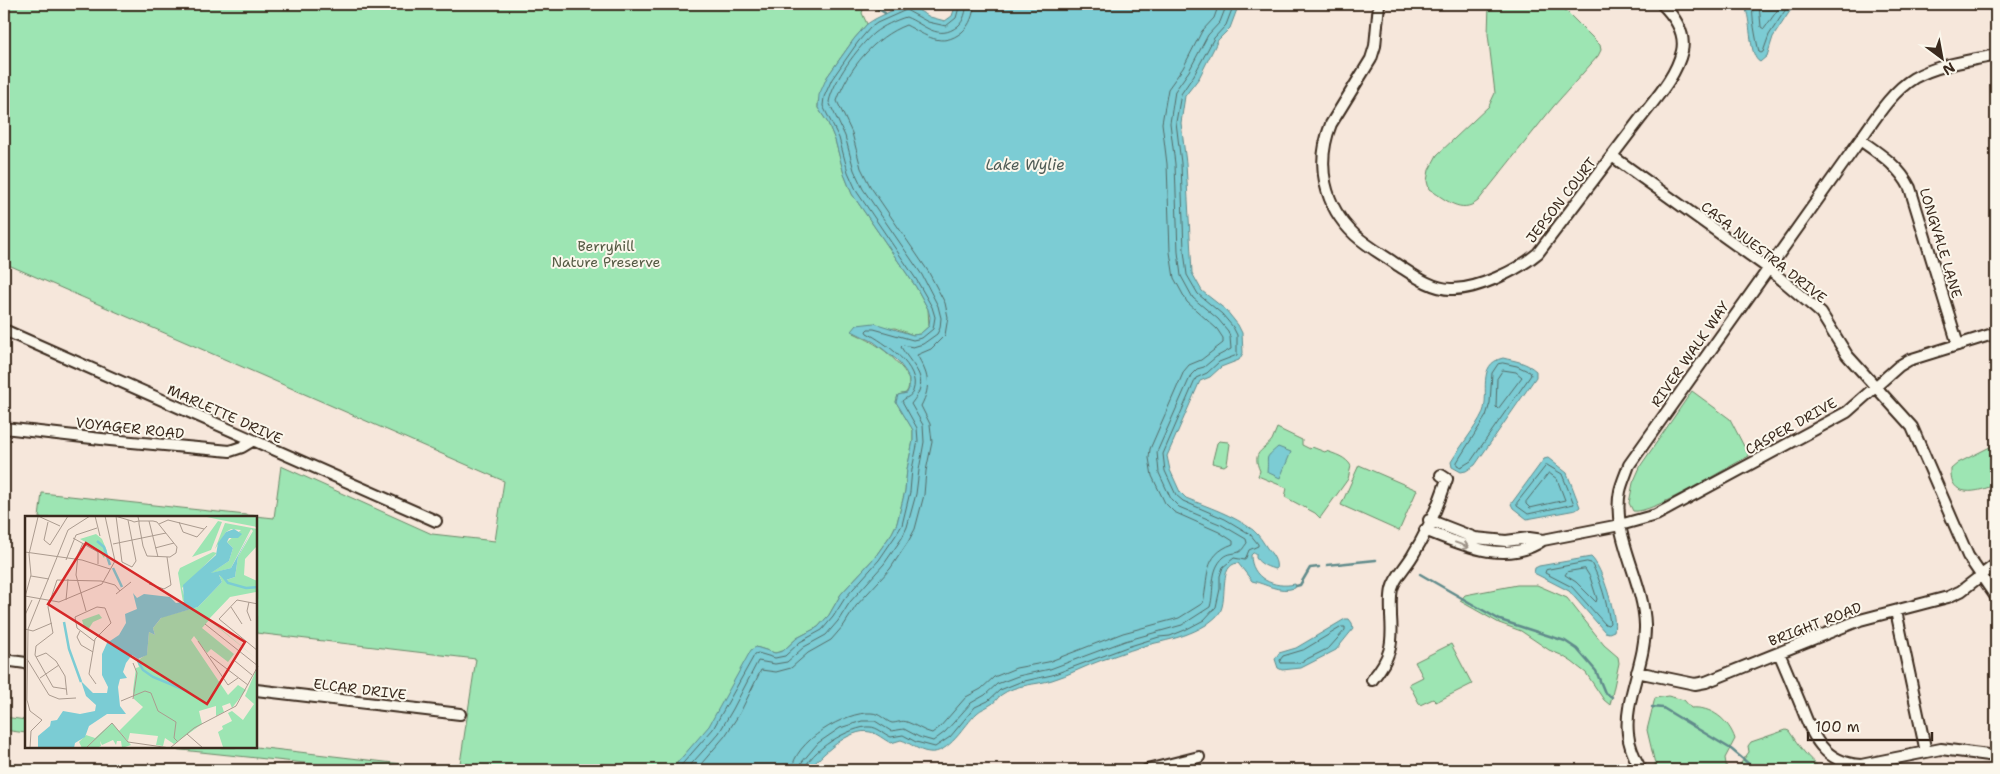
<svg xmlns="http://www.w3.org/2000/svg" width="2000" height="774" font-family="'Shantell Sans',sans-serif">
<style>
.green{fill:#9de5b3;stroke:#6c8868}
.water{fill:#7bccd4;stroke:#618b8b}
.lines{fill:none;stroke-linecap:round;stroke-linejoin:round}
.shore{stroke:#556b67;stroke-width:1}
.stream{stroke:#618b8b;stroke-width:2.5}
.minor-casing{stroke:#3b2a1e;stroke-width:14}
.minor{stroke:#fbf7ec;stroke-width:10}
.oneway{stroke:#9b9085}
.labels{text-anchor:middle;stroke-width:4;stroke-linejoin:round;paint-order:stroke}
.street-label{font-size:14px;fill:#3b2a1e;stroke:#fbf7ec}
.park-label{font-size:14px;fill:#545943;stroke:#fbf7ec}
.water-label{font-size:15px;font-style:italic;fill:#4e5b55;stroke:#fbf7ec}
.inset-river{fill:none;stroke:#7bccd4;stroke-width:2.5}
.inset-road{fill:none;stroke:#ab9b8f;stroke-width:1}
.view{fill:#d62828;fill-opacity:0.15;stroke:#d62828;stroke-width:2.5}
.inset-edge{fill:none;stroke:#3b2a1e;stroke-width:2.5}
</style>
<rect width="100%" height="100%" fill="#f6e7db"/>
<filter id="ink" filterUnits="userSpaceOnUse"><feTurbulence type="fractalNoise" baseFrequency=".02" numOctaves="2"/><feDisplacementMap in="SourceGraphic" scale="10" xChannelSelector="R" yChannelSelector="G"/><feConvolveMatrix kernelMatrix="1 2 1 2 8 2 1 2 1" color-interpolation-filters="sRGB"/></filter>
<g filter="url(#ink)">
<path class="green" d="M4,4H865L862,13L867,24L854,39L827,77L818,102V108L828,123L835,140L844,174L852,194L916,287L928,309L929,326L920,334L913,335L895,328L854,333C875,343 887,350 902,368C908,375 912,384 906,393L898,395L896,402L913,430V441L907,469L905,491L897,523L892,533L875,557L841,594L829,615L818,627L797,638L783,651L775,653L756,647C736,671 727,701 709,727C698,743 682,755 671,770H459L476,659L256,633V518H39L42,493L274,518L281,466L432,534L495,541L504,481L4,263Z
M1489,4H1556L1562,7L1600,45L1601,50L1598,56L1553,107L1478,201C1461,215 1445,199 1429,189L1427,181L1429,170L1437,155L1489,106L1495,93L1488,34Z
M1692,391L1730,419L1749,456C1729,466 1651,515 1633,511L1629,503L1633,483L1641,465Z
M1277,428L1302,440V445L1310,449L1312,447L1325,452L1326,451C1335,454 1346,457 1351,466L1348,479L1320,518L1315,513L1285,497L1287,488L1258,476L1260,471C1251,451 1263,452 1272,440C1274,436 1275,432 1277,428Z
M1219,441L1228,442L1230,444L1227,464L1224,466L1212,463L1217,443Z
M1996,444V484C1978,493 1949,499 1951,469L1958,463Z
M1359,465L1417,490L1399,531L1341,505Z
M1517,585H1537L1567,598L1604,645L1618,657L1619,663L1610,705L1604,700L1586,673L1572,662L1561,655L1549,650L1521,631L1499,623L1460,601L1465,595Z
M1451,644L1472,684L1436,702L1433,699L1420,705L1409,684L1423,677L1415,662Z
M1668,696L1684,700L1691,708C1711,706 1729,720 1735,739L1725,758L1727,770H1658L1656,768L1647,730L1655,698Z
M4,717L26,720V733L4,730Z
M1786,730L1789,731C1799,746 1808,759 1823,770H1738L1741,763L1749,752L1748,746L1751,742Z
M256,747L454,770H370L163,748Z"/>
<path class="water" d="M956,4H1239L1230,28L1218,40L1199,78L1185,96L1181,123L1186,163L1192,273L1202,291L1226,310L1238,325L1242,333L1243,353L1239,360L1221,367L1210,377L1200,381L1167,456L1170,470L1180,492L1186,498C1208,507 1233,515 1253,530C1259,535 1263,542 1267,548C1272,554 1278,561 1276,569C1269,568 1260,564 1256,558V553H1253L1251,555C1251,578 1274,589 1295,584L1296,586L1295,588C1278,593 1267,584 1252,581L1238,563C1218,565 1228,598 1220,612C1217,617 1211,621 1206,625C1191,634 1177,638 1160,642C1140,646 1121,654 1102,660C1085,666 1069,675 1052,680C1036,685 1016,684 1001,695C997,698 995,703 990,705C986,708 981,709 977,713C964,725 949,755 929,752C918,751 911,743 901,740L891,743C884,740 877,733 870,732C850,727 820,756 809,770H671L709,726L751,650L756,647L775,653L783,651L797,638L818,627L829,615L841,594L875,557L892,533L897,523L905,491L907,469L913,441V430L896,402L898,395L907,393L909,388V380L906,372L897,360L874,342L852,331L857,325L874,323L913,335L920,334L929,326L930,317L928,309L916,287L852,194L844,174L835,140L828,123L818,108L819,95L827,77L854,39L867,24L875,19L901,6L909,5L930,17L945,21L952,16Z
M1750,4H1790L1792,8L1773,37L1767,56L1760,62C1749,57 1751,22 1746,10Z
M1503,358C1515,361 1526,362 1536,371V377L1475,465L1466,471L1461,472L1452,467L1451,462C1461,445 1475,429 1483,412C1490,394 1476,364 1503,358Z
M1278,447L1291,452L1280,478L1267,472C1269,455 1263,460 1278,447Z
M1548,458L1567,473L1580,507L1576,510L1527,519L1513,508L1511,504L1544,459Z
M1591,557C1602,566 1618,618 1614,631L1609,633L1605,632L1569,591L1534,573L1535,568L1539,566Z
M1345,619H1349L1352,623L1353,629L1336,650L1301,668L1282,670L1278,668L1275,659L1279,653L1296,648Z"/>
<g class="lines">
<path class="shore" d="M1753,4C1751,15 1756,39 1759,52L1761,53L1763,52L1769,35L1786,9V4
M1759,4L1761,27L1764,29L1779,8L1780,4
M1503,363L1517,366L1530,372L1531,375L1471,461L1461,467L1457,465V462L1486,416L1490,403L1492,373L1498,364Z
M1503,370L1516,372L1522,377L1498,409L1496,407L1497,379Z
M1547,465L1562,474L1574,504L1528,514L1517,506V503Z
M1549,473L1557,479L1565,500L1530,508L1526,504V502Z
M1587,562L1591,563C1601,580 1607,604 1610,623L1608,625L1605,624L1572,587L1545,573L1546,570Z
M1585,569L1590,577L1597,599L1596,602L1576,582L1565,575L1567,572Z
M1342,627H1345V630L1329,648L1299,663H1281L1280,660L1283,656L1303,650Z
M677,770L713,729L755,654L758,653L775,658L785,656L800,642L822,630L833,617L845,598L879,560L896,535L902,525L910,492L912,469L918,441L917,428L902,401C906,397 911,397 913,391C922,367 884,342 867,333L866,331L868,329H874L913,340L922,338L933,329L935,317L932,307L916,279L857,192L848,172L839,138L823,106L824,97L832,79L858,42L870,28L877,23L906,10L928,22L946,26L956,18L960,4
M686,770L719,733L733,709L758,661L775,664L787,662L804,647L826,635L838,621L850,602L884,564L902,538L907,527L916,494L919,470L924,442L923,425L911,404C932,378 914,369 901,347L903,345L913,347L923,344L937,334L940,328L941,318L938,306L922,275L863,189L854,170L845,136L829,102C833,81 858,47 874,33C883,26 896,20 906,17C924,24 938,42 958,26C964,21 966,11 967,4
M696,770L725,736L740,713L761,670L776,672L791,668L808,653L831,640L844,625L856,606L890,569L908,542L915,529L924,495L926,471L932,442L930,424L921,406C932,385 928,374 917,355L931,349L945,335L948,317L945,303L928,271L870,186L861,168L852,133L837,101C848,69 874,37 906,25C926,35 941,49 962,32C970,25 974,14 974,4
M792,770C793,742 846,711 871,713C880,713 885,721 892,723C897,723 902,720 907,722C916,725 923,731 932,733L940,727L966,697L981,689L994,677L1016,668L1048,662L1123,633L1179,618L1203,603C1209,578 1202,555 1233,544V541L1219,532L1174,512L1165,503L1152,476L1149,458L1150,449L1184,371L1189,365L1201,360L1223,343V338L1217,329L1187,302L1174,278L1170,252L1167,164L1162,123L1168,89L1183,68L1202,31L1214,18L1219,4
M799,770L802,762L818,743L840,728L862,721H875L891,731L904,729L919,737L933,741L945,732L971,703L985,695L997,684L1018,676L1050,669L1125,641L1182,625L1210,607C1215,590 1209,570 1224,557C1229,553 1233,554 1239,552C1242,551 1245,545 1247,543L1246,539L1222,525L1179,507L1171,499L1159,473L1157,452L1191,375L1197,369L1204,367L1216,357L1231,349L1230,337L1228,331L1218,319L1193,298L1181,276L1178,252L1175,164L1170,123L1175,91L1189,71L1208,35L1220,22L1227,4
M805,770C807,752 852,725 870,727C877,727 884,734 891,737L903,735L916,742L935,747L950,737L975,707L988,701L1000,690L1020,682L1052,675L1127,647L1159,637L1170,636L1185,630L1204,620L1216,607L1220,589V576L1223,567L1234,558L1245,560L1249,550L1258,546V544L1250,534L1225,519L1183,501L1176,495L1165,471L1163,454L1196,378L1207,373L1219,362L1237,355V335L1233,327L1222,314L1198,294L1187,275L1184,251L1181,163L1176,122L1181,94L1194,75L1214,38L1226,25L1234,4"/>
<path class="stream" d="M249,4L266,6L289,4
M870,4L885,13
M1327,565L1376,560
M1420,574L1500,620L1565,641L1577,649L1596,671L1605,693L1612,697
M1296,586L1300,585L1310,568L1319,567
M1652,707L1663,708L1731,749L1756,770"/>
<defs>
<path id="minor" d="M1379,4L1375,46L1371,59L1331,124C1315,164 1324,206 1355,235C1367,246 1383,255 1396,264C1412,274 1431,289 1451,289C1477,290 1518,270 1538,253C1572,209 1606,164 1640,119C1655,99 1676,77 1682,51C1686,33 1674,16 1662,4
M1995,4L1996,12
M1860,140C1880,154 1899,166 1910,188L1958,345
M1612,156L1768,268L1821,313L1847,355L1912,427L1968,556L1996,597
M4,330L436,521
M4,428L110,440L230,451L242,447L252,441
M1429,520L1475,538L1506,541L1529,538L1543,540L1620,525L1656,515L1847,412L1899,366L1909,360L1996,333
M1425,530C1460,544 1507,566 1543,540
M1896,611L1926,752
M1779,653C1786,669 1793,686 1800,703C1812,734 1822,763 1861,765L1941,749L1996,756
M4,660L26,663
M1637,672L1695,684L1706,682L1860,620L1948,597L1961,591L1996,564
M1372,680C1391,657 1393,645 1391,616C1391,607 1390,598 1392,589C1395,576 1408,565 1414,553C1427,532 1439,503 1447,479L1441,475
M256,690L460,714
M1147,770L1199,757
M1641,770C1635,759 1629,747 1628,734C1624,698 1646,662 1645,625C1644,581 1611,535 1620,491C1622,482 1626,474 1629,465L1860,140C1875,119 1891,92 1914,78C1939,64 1969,61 1996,55"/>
</defs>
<use href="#minor" class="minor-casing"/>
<use href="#minor" class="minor"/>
</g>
<defs><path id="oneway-shaft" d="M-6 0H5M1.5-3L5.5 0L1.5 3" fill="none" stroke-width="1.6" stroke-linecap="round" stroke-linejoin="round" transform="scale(1.25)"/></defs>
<use class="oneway" href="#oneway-shaft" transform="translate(1462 545) rotate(20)"/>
</g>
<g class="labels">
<g class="street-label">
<text transform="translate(1561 200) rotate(-52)" y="5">JEPSON COURT</text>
<text transform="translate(1941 243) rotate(73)" y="5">LONGVALE LANE</text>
<text transform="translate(1764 252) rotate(38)" y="5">CASA NUESTRA DRIVE</text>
<text transform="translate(1690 354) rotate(-55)" y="5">RIVER WALK WAY</text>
<text transform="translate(225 414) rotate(24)" y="5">MARLETTE DRIVE</text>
<text transform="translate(1791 426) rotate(-29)" y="5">CASPER DRIVE</text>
<text transform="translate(130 428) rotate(6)" y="5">VOYAGER ROAD</text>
<text transform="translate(1815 624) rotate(-21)" y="5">BRIGHT ROAD</text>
<text transform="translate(360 689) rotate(7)" y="5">ELCAR DRIVE</text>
</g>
<g class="park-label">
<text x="606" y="251">Berryhill<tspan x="606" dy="16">Nature Preserve</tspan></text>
</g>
<g class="water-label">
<text x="1025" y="170">Lake Wylie</text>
</g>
</g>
<g transform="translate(25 516)">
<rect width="232" height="232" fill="#f6e7db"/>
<path d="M177,0H232V11L196,4ZM193,5L197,6L186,34L167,41ZM200,7L232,13L231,31L220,43L219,59L232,65V72L231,76L205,81L184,103L232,143L184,104L177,112L209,138L203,146L186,133L182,137L169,120L166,124L203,179L213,169L221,174L207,192L205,187L197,190L199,196L191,200V190L174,195L177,208L149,228L140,222L138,230L131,229L133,220L105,217L103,225L94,215L118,191L109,183L108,174L111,152L114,151L112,145L122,138L124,116L130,119L128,112L137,101L173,91L197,66L194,59L201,64L210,61L213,41L228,15L226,13L206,52L184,58L204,45L208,32L202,26L216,14L206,13L201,16L190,33ZM71,18L77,23L82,35L79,42L73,33L55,23ZM188,36L192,37L157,72L160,83L158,86L153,57L155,52ZM74,98L77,102L68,106L63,114L59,111L57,104ZM232,152V232H195L198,231L193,216L198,213L197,210L207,205L203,197L207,195L218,204L229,188L220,180ZM87,207L106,229L97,232L96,225H92L91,229L88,224L77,229L75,225L76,230L72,232H57L54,226L61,219L70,222Z" fill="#9de5b3"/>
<path d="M209,13L217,18L213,22H204L202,26L208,32L204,45L186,57L206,52L227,14L213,41L210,61L201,64L194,59L197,66L173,91L136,102L128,112L130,119L124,116L122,139L113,143L107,139L101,147L98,156L102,162L95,163L93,171L95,190L101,198H82L64,210L60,221L50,227L49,232H13V220L25,210L26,205L32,204L38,195L55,198L70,195L71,189L61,180L56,165L68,177H82L83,171L77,159V138L82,127L94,119L101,107L100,98L112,93L108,77L112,82L119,78L145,81L151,87L159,86L158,69L191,39L193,27L201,16Z" fill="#7bccd4"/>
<path class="inset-river" d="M72,25L79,31L85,49M88,52L97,71M195,57L203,67L221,72L233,71M39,106L44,133L56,166M112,143L118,154L128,161L162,175"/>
<path class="inset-road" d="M13,0L35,10M70,0L75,20M90,0L107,5L109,6L114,5H128L132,6L152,31L151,37L145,41L122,40L118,30L114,8V5L113,1V0M91,0L97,46L107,51L111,45L103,4M124,5L133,41M23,6L19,24L25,29L43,0M154,6L158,16L172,21L182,10M134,8L143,4L179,13M48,22L73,36V48M58,27L53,38L51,59L61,95M88,28L141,17M130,32L149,27M0,36L57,44L85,53M41,44L51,19L72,12M6,60L24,63M124,68L139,73L146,69L142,41M91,78L106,66M0,80L34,86L77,68L90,45L80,0M0,81L6,59L4,38L13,1M41,84L43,63M224,86L222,95L226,105M233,88L212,84L194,103L233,135M206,91L217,108M0,99L7,84M180,108L233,150M0,113L8,115L27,107M55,115L52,121L56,129L68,136M69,125L52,112L50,101L72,91L80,92L86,107L70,123L64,158L71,168M173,125L203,169L213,162M185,140L223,169M11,141L21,137L31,145L40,160L42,179M2,143L24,179L34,183L51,182M210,145L227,159M108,147L112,157L108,183M15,162L34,149M41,173L28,171L10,139L11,130L28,117L23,91L32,64L76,65L90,69L95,75M96,185L120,175L126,177L133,195L151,206L149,222L153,226M162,218L178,232M5,232L6,215L17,204L5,195L2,184L3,113L43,14L65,0M61,232L87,207L103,226L145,232L169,212L211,190L233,150"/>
<path class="view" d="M61,27L220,126L182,188L23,88Z"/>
<rect width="232" height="232" class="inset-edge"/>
</g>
<rect width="2000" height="774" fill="none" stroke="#fbf7ec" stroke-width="20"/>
<rect x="10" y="10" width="1980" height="754" fill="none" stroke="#3b2a1e" stroke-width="2" filter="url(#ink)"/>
<g transform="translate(1942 58) rotate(148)" stroke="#fbf7ec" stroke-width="4" paint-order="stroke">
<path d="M0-4L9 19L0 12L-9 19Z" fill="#3b2a1e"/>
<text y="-8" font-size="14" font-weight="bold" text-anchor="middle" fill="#3b2a1e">N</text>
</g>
<path d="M1808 732v8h124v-8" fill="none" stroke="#3b2a1e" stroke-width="2.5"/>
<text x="1815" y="732" font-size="15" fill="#3b2a1e" stroke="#fbf7ec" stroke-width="4" paint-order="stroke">100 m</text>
</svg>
